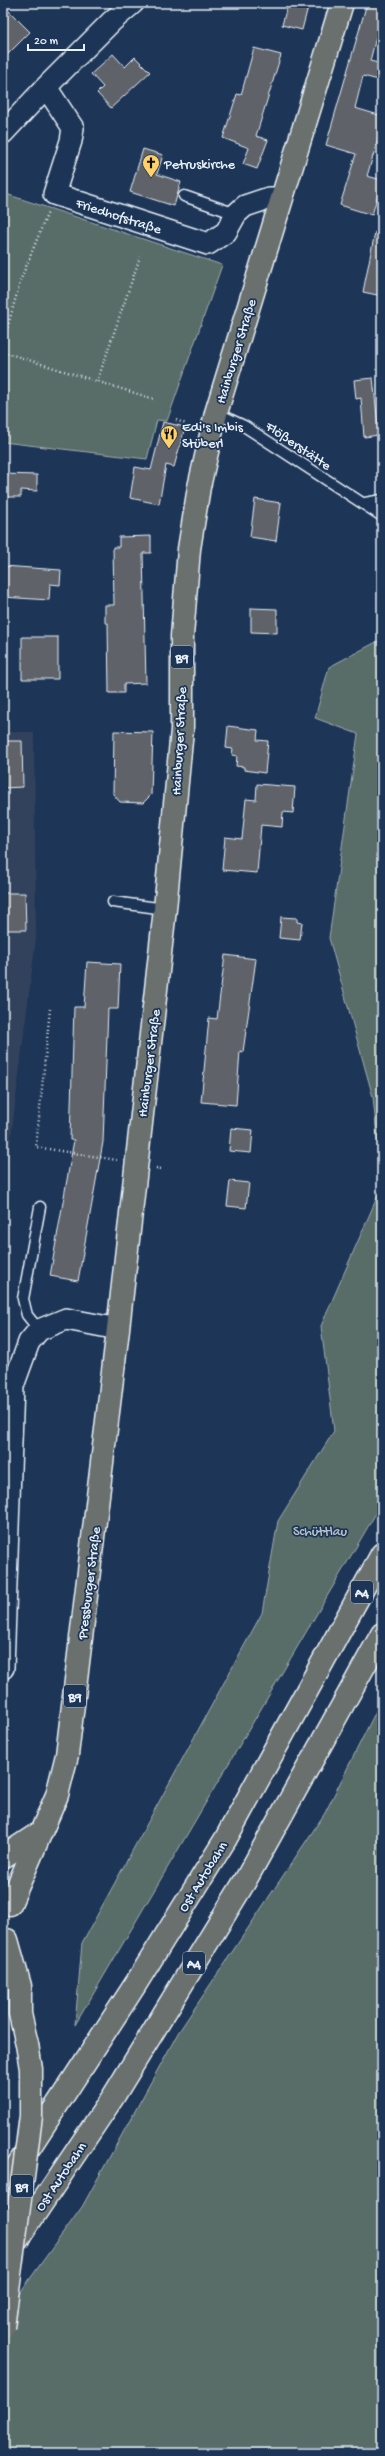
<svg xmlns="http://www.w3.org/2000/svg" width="385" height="2456" font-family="'Gochi Hand',sans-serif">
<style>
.built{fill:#30425c}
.green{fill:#586c68;stroke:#a0aeb0}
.building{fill:#5e6269;stroke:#e8f1f8}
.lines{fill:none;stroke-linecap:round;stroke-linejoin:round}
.service-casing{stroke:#e8f1f8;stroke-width:13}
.minor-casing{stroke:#e8f1f8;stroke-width:24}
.primary-casing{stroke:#e8f1f8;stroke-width:25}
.motorway-casing{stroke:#e8f1f8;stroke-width:25}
.path{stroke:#e8f1f8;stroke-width:2.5;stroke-dasharray:1 3;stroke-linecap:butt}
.service{stroke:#1d3557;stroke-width:10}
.minor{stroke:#1d3557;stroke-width:21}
.primary{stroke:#6b706d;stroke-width:22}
.motorway{stroke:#6b706d;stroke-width:22}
.primary-bridge-casing{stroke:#e8f1f8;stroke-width:25;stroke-linecap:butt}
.primary-bridge{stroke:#6b706d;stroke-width:22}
.labels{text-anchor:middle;stroke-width:3.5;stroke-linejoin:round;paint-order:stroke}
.shield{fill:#1d3557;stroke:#abb9c8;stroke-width:1}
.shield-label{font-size:13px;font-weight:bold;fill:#e8f1f8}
.poi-label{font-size:14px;fill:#e8f1f8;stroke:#1d3557;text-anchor:start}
.street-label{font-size:14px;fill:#e8f1f8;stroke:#1d3557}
.park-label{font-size:14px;fill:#b6c2c6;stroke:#1d3557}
</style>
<rect width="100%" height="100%" fill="#1d3557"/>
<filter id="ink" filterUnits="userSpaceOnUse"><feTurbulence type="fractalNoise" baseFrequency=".025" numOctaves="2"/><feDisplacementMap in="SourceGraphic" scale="8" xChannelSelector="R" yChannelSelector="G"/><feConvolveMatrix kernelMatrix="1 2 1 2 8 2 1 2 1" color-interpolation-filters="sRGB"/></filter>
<g filter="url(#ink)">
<path class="built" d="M3,732H34L36,938L3,1202Z"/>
<path class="green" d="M3,193L222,265L167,421L157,420L147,459L3,442Z
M382,639V1503L75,2025L82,1943L262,1613L278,1521L334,1431L321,1326L382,1186L373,1097L329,938L358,734L315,718L329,667Z
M382,1699V2453H3V2316L82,2207L178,2033L325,1813Z"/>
<path class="building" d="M288,3H309L302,30L282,25Z
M367,3H382V14L370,61L382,64V81L363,76L355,108L382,116V126L367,176L382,180L372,215L340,205L356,154L326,145Z
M3,5L30,32L3,59Z
M254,48L281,55L256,136L268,140L257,169L243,164L249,148L223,138L237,94L241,95Z
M113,54L125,67L135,57L150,72L111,108L97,93L103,87L91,74Z
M143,149L163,155L157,174L181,182L174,206L130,192Z
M375,232H382V296L363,292Z
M373,378L379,435L364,437L361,398L356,399L354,380Z
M163,422L185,427L174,467L166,465L159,504L130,498L135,467L151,470Z
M3,474L37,475V491L21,490V497H3Z
M255,499L281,503L276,541L250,537Z
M151,536V553H143L146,683L124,684V693H109L108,623H105V605H114L113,547H119V537Z
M3,566L61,570L60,585L50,584L49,600L3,597Z
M251,608L277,609V633L251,632Z
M22,637H58V679H22Z
M228,726L258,730L257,740L268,741L265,773L244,770V767L236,766L237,756L232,755L233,749L226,748Z
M114,731L153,732L151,795L143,803L120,802L113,794Z
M3,741H22L23,787L3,788Z
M257,784L295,787L293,813L283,812L282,827L261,825L257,873L222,870L225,837L242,839L246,799L256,800Z
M3,893H25L26,930H3Z
M281,917L297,918V922L302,923L300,940L279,938Z
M225,955L256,959L243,1052L240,1051L236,1105L201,1102L209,1018L217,1019Z
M87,962L120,964L118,1009H108L103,1142L78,1281L50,1276L74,1140H70L74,1007H84Z
M231,1128L253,1130L251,1153L229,1151Z
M230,1181L249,1183L246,1208L227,1206Z"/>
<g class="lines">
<defs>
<path id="service" d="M184,196L236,214
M216,413L244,426L382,516
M365,503L382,500
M113,902L165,909
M39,1330L27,1315L23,1299L40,1207"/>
<path id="minor" d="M46,87L73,128L71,141L54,194L208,244L226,232L236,214L245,206L269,198H282
M3,133L46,87L112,21L133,3
M3,1668L13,1386L29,1342L39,1330L66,1319L118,1329"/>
<path id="primary" d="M3,1857L41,1832
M10,1904L57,1795L67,1755L118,1329L165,909L182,730V636L189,549L199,487L216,413L342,3
M7,1940L20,1986V2014L27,2044"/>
<path id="motorway" d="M3,2188L135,1985L225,1840L382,1554
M11,2249L113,2097L245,1881L382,1634"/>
</defs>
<use href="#service" class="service-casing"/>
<use href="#minor" class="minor-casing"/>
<use href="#primary" class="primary-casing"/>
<use href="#motorway" class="motorway-casing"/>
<path class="path" d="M3,343L21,279L48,212
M3,352L154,399
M97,382L140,257
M176,420L186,424
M50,1009L36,1147L117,1160
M156,1168L161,1169"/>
<use href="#service" class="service"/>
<use href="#minor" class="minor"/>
<use href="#primary" class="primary"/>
<use href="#motorway" class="motorway"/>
<defs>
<path id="primary-bridge" d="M3,2327L31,2116V2069L27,2044"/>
</defs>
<use href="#primary-bridge" class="primary-bridge-casing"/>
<use href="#primary-bridge" class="primary-bridge"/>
</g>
</g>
<defs>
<symbol id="church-pin" viewBox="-11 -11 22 30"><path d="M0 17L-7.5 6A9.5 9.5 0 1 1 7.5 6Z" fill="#ffd166" stroke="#1d3557"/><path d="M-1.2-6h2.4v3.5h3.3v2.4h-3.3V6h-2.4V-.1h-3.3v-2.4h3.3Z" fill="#111"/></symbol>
<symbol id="restaurant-pin" viewBox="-11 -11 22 30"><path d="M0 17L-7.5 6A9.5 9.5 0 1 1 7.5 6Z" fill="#ffd166" stroke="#1d3557"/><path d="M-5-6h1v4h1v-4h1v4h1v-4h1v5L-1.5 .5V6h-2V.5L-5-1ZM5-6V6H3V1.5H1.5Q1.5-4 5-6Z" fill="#111"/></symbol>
</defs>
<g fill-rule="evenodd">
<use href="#church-pin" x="141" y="153" width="20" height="27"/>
<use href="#restaurant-pin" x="159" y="424" width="20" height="27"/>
</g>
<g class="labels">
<g class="shield">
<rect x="171" y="646" width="22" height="22" rx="3"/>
<rect x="351" y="1581" width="22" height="22" rx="3"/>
<rect x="64" y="1685" width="22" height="22" rx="3"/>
<rect x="183" y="1952" width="22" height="22" rx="3"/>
<rect x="11" y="2175" width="22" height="22" rx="3"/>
</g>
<g class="shield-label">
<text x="182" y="662">B9</text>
<text x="362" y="1597">A4</text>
<text x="75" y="1701">B9</text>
<text x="194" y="1968">A4</text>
<text x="22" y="2191">B9</text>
</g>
<g class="poi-label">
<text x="164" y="168">Petruskirche</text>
<text x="182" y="431">Edi's Imbis<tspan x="182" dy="16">Stüberl</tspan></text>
</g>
<g class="street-label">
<text transform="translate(119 215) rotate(18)" y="5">Friedhofstraße</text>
<text transform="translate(235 351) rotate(-73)" y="5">Hainburger Straße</text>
<text transform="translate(299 445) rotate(34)" y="5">Flößerstätte</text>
<text transform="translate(178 741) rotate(-87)" y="5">Hainburger Straße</text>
<text transform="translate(148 1063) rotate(-83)" y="5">Hainburger Straße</text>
<text transform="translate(88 1583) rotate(-83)" y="5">Pressburger Straße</text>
<text transform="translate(202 1876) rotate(-58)" y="5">Ost Autobahn</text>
<text transform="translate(60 2176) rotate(-56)" y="5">Ost Autobahn</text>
</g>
<g class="park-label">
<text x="320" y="1535">Schüttlau</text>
</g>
</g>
<rect width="385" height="2456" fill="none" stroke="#1d3557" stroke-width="16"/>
<rect x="8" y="8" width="369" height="2440" fill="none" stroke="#e8f1f8" stroke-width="1.5" filter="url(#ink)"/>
<path d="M28 44v6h56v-6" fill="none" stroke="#e8f1f8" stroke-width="2"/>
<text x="34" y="44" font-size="12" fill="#e8f1f8" stroke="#1d3557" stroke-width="3" paint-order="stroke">20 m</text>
</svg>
